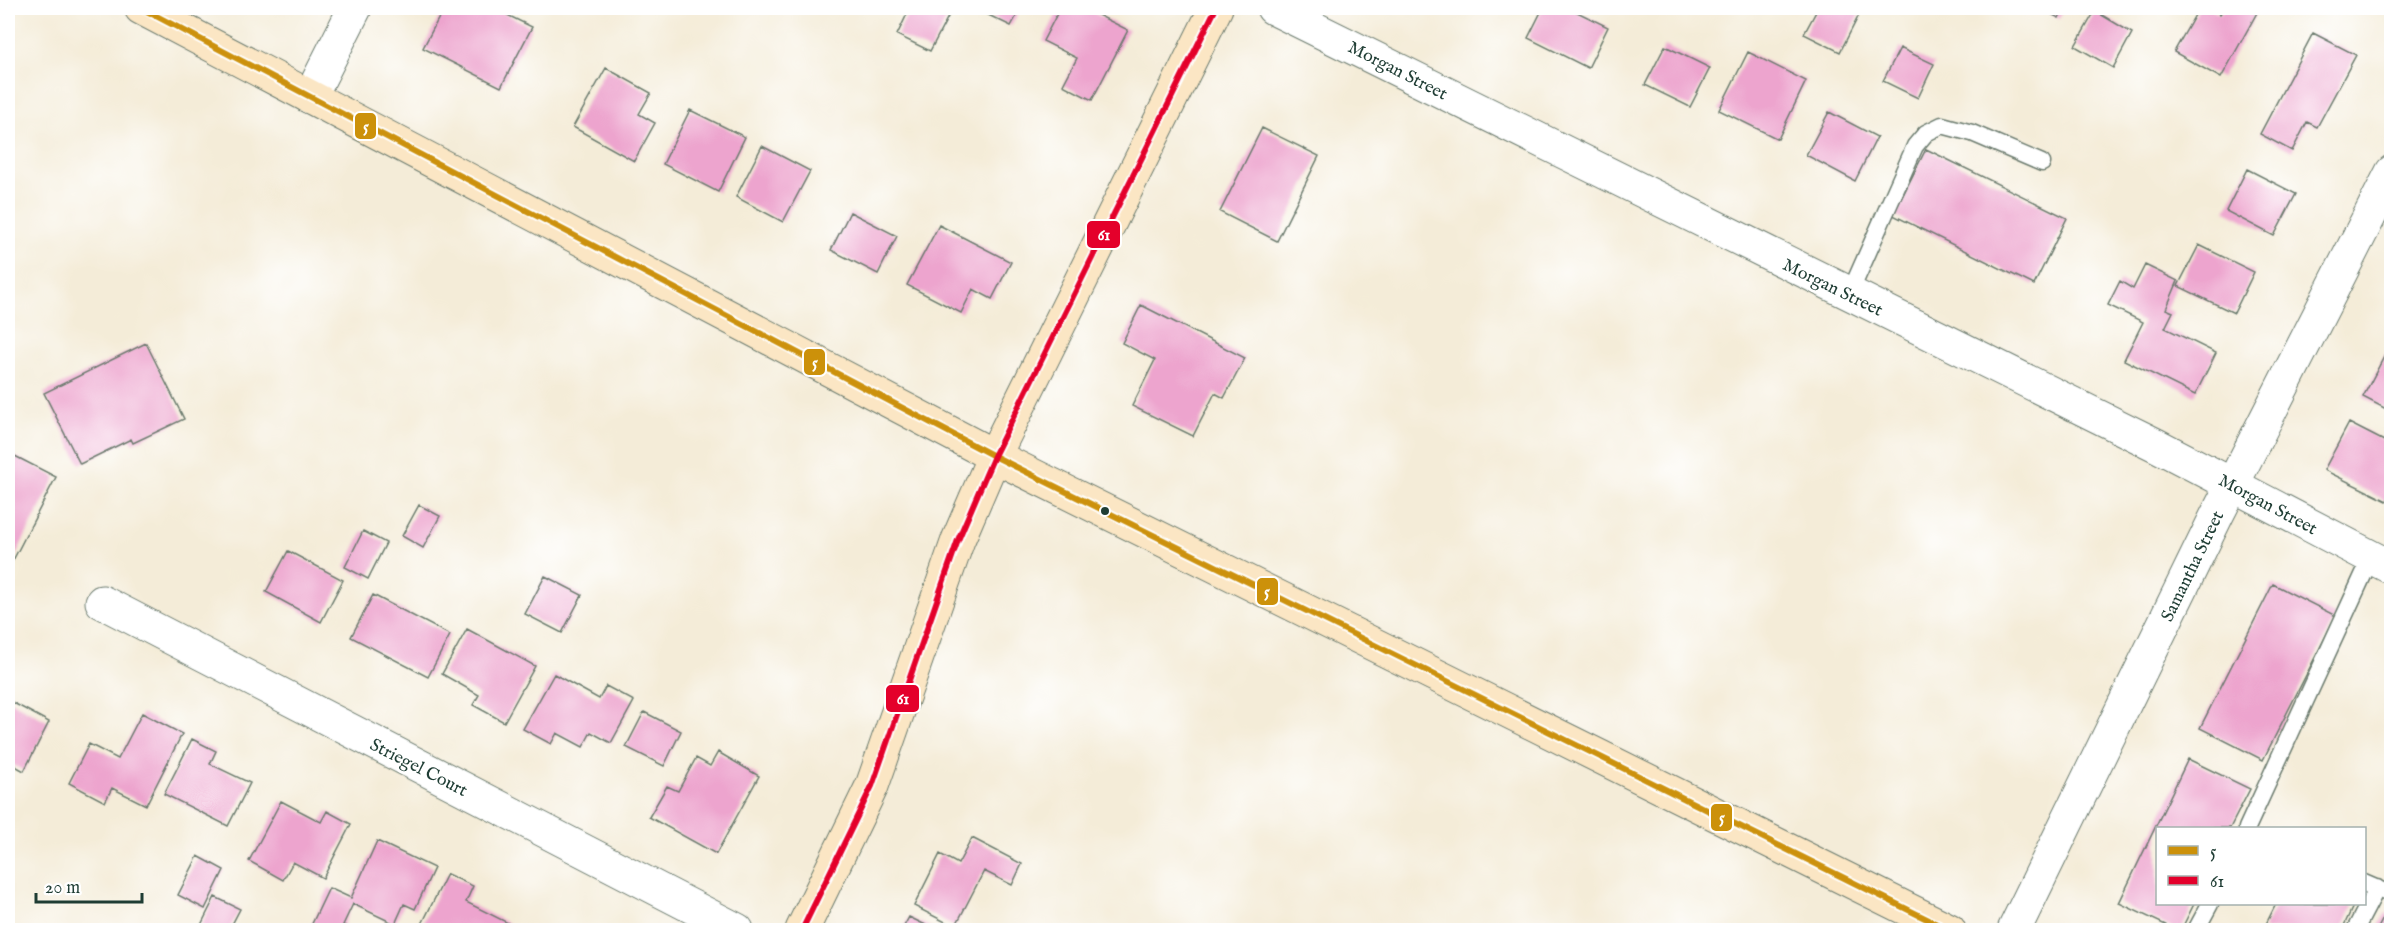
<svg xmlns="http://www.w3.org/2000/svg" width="2399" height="938" font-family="'IM FELL English',serif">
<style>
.building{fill:#eda4ce}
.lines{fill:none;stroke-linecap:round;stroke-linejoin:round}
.lane-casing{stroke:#6a7a6d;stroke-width:19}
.street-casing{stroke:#6a7a6d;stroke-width:35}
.secondary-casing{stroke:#6a7a6d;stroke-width:35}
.lane{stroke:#fff;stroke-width:16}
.street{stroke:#fff;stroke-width:33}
.secondary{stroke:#fbe6c4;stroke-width:33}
.bus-1-casing{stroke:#fff;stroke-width:10}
.bus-2-casing{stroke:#fff;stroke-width:10}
.bus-1{stroke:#cc910a;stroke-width:6}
.bus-2{stroke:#e4002b;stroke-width:6}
.bus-dot{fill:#1f3d34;stroke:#fff;stroke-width:2}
.labels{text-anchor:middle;stroke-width:5;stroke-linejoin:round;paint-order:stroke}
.street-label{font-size:18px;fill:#1f3d34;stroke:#fff}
.line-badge{stroke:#fff;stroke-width:2}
.badge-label{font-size:16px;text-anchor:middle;font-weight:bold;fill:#fff}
</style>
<rect width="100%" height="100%" fill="#fff"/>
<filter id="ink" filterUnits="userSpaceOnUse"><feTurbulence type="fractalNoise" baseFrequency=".0167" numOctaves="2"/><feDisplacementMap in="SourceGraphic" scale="12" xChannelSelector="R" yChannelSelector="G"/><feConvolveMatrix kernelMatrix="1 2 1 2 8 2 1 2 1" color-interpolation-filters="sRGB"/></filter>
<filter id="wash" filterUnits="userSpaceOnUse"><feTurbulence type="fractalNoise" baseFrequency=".008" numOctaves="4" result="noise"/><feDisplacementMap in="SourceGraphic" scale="24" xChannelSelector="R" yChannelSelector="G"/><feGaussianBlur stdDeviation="1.35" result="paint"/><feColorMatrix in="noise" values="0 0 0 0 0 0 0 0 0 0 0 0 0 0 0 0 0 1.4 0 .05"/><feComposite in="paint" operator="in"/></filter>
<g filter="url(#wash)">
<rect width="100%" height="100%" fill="#f4ecd8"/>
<g id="blocks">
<path class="building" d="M444,8H493L532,27L501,87L423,48Z
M910,8H944L951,11L930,51L897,35Z
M974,8H1021L1011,26Z
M1060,8H1084L1128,30L1092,100L1063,85L1077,58L1043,41Z
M1543,8H1569L1608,27L1588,68L1528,38Z
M1818,8H1845L1859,15L1840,52L1804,34Z
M2039,8H2064L2059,18Z
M2199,8H2210L2220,14L2224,8L2259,9L2221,78L2174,52Z
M2095,11L2132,33L2113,68L2075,46Z
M2313,33L2356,55L2317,127L2307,122L2292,151L2260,134Z
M1665,46L1710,68L1690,107L1645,85Z
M1900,48L1934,64L1918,98L1883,81Z
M1748,52L1806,81L1778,139L1719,110Z
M606,68L651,93L639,114L655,123L634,161L573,127Z
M690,110L745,137L718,192L663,164Z
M1829,112L1877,137L1855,181L1806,155Z
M1262,128L1319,156L1277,241L1220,212Z
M762,146L810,171L783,222L736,197Z
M1926,149L2067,218L2034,285L1893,215Z
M2247,169L2296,194L2274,236L2226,211Z
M850,212L897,236L878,274L831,250Z
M939,225L1011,262L992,299L973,289L961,313L907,285Z
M2199,245L2254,272L2234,313L2178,286Z
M2145,265L2178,281L2166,309L2173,312L2165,328L2216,353L2195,395L2124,360L2143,322L2108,305L2120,281L2133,289Z
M1141,305L1245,358L1224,398L1215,393L1193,436L1132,406L1155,360L1122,343Z
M146,343L184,419L133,443L131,439L80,464L44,393Z
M2386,353L2392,356V412L2363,397Z
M2349,423L2392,445V493L2387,501L2324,470Z
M11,454L56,477L8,570V460Z
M419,505L440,516L423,548L402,536Z
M363,531L386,543L368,579L345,567Z
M288,551L343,580L321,622L266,592Z
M545,576L582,595L562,633L525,614Z
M2273,584L2336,616L2263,760L2200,728Z
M373,595L450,635L428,677L351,637Z
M467,629L535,666L504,722L473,705L479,695L442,674Z
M554,674L599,699L606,686L634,701L611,743L591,732L583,747L557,733L551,744L523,729Z
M8,700L49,722L24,771L8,762Z
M644,712L681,731L664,766L626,747Z
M142,713L182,734L146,805L112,788L105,802L69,783L89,744L118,759Z
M192,739L216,751L210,764L250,783L228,826L164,794Z
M718,752L759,776L716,854L649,817L667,786L678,791L696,758L710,766Z
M2188,759L2250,789L2230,828H2158V904H2194L2181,930H2176L2119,903Z
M281,801L321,822L327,811L351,824L323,878L293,862L283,880L249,861Z
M972,838L1022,864L1012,885L984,871L955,927L914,906L940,854L958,864Z
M377,841L434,868L415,909L404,904L395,924L353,904L343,925L355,930H309L329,888L351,898Z
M198,856L224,870L205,909L178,895Z
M447,874L473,886L466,902L516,927L514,930H419Z
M215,897L240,909L229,930L199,929Z
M2276,904H2354L2342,930H2263Z
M2386,913L2392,916V930H2377Z
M909,917L936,930H902Z"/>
</g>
</g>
<g filter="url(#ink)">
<use href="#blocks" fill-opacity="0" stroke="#6a7a6d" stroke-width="1.5"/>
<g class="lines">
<defs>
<path id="lane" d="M1849,295L1915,146L1926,133L1942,125L1972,133L2042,163
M2247,828L2371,558
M2364,883L2392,895
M2196,930L2210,904
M2355,930L2377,888"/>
<path id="street" d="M1273,8L2156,445L2392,568
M310,97L355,8
M102,602L737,930
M2014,930L2217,515L2392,172"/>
<path id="secondary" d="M141,8L994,456L1949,930
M802,930L872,786L958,540L994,456L1216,8"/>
</defs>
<use href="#lane" class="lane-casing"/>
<use href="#street" class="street-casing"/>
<use href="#secondary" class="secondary-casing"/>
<use href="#lane" class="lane"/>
<use href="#street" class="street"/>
<use href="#secondary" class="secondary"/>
<defs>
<path id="bus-1" d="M141,8L994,456L1949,930"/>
<path id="bus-2" d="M802,930L872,786L958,540L994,456L1216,8"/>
</defs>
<use href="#bus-1" class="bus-1-casing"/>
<use href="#bus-2" class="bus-2-casing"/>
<use href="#bus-1" class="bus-1"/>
<use href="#bus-2" class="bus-2"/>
</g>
</g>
<circle class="bus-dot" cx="1105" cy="511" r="5"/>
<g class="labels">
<g class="street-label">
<text transform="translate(1398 70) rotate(27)" y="6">Morgan Street</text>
<text transform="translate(1833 287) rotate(26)" y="6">Morgan Street</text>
<text transform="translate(2268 504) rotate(28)" y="6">Morgan Street</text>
<text transform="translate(2192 566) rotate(-64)" y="6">Samantha Street</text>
<text transform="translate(419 767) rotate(27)" y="6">Striegel Court</text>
</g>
</g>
<g class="line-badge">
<rect x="354" y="112" width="23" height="28" rx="6" fill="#cc910a"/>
<rect x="1086" y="220" width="35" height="29" rx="6" fill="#e4002b"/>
<rect x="803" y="348" width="23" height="28" rx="6" fill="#cc910a"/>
<rect x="1256" y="577" width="23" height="29" rx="6" fill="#cc910a"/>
<rect x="885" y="684" width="35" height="29" rx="6" fill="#e4002b"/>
<rect x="1710" y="803" width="23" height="29" rx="6" fill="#cc910a"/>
</g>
<g class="badge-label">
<text x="366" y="132">5</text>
<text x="1104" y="240">61</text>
<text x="815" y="368">5</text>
<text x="1267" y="597">5</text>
<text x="903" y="704">61</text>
<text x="1722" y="823">5</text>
</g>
<rect width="2399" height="938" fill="none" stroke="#fff" stroke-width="30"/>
<rect x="2156" y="827" width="210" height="78" fill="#ffffff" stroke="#a5b1ae" stroke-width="1.5"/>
<rect x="2168" y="846" width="30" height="9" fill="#cc910a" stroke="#a5b1ae" stroke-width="1.5"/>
<text x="2210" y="857" font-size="18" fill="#1f3d34">5</text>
<rect x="2168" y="876" width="30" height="9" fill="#e4002b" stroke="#a5b1ae" stroke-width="1.5"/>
<text x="2210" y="887" font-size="18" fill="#1f3d34">61</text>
<path d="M36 893v9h106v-9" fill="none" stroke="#1f3d34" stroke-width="3"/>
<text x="45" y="893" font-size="18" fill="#1f3d34" stroke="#ffffff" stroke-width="4.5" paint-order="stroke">20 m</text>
</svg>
